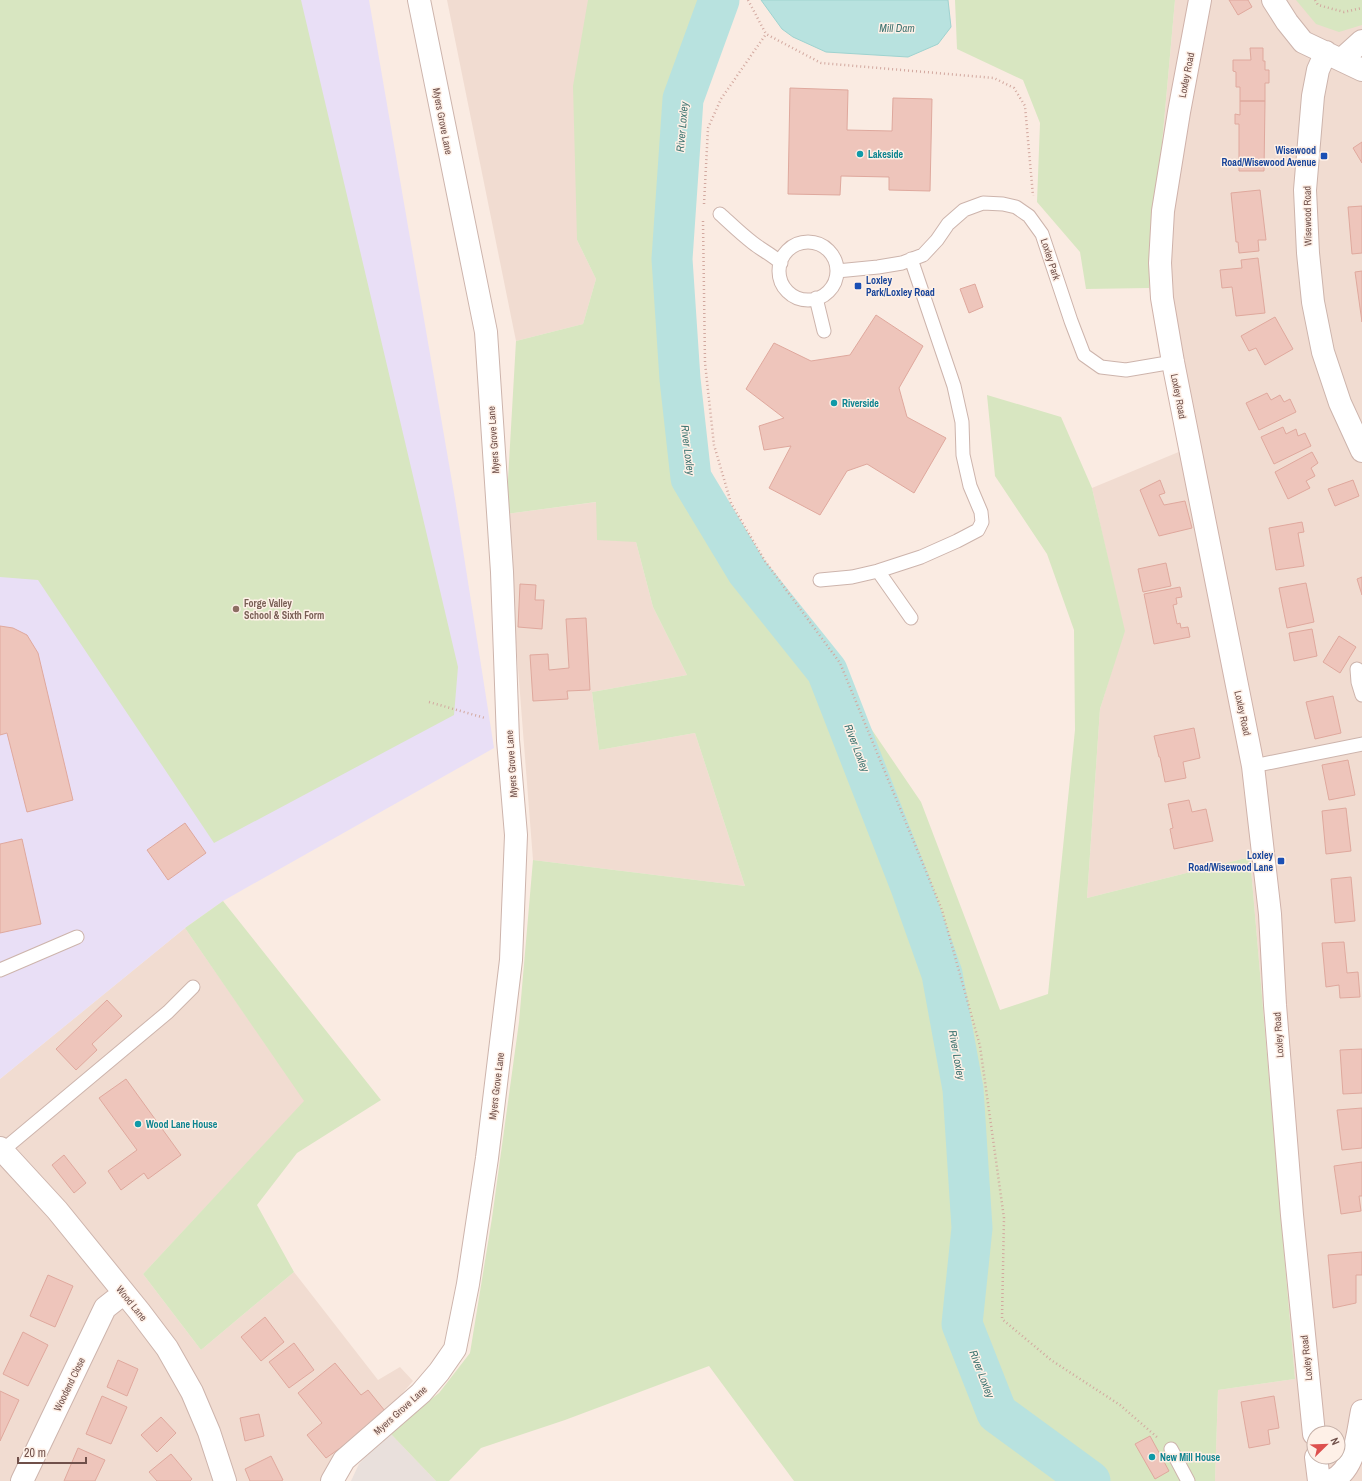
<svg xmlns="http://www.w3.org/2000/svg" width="1362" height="1481" font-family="'Archivo Narrow',sans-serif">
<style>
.residential{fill:#f1dcd1;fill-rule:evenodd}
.industrial{fill:#e9e0dc}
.education{fill:#e9dff6}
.green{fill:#d8e6c1}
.water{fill:#b8e2df;stroke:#9fd3d0}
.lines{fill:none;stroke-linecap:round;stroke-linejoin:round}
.river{stroke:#b8e2df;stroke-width:41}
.building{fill:#eec5bb;stroke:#dfa89d}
.lane-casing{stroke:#cdb4ac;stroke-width:15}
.street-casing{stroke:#cdb4ac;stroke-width:24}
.secondary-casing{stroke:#cfb2aa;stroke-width:24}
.path{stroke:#d2a89f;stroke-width:2.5;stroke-dasharray:1 3;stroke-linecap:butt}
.lane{stroke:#fff;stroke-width:13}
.street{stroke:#fff;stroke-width:22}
.secondary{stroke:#fff;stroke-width:22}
.culture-dot{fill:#0f9aa8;stroke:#fef0e7;stroke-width:1.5}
.transit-dot{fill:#1a4fb4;stroke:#fef0e7;stroke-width:1.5}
.education-dot{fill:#8d6e63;stroke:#fef0e7;stroke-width:1.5}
.labels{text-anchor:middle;stroke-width:3;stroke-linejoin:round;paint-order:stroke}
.street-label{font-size:10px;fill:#70504a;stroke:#fef0e7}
.transit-label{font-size:10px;font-weight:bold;fill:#164399;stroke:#fef0e7;text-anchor:end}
.culture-label{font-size:10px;font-weight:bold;fill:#0d838f;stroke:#fef0e7;text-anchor:start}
.education-label{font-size:10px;font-weight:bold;fill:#785e54;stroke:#fef0e7;text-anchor:start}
.water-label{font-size:11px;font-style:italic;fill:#407572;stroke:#fef0e7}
</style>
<rect width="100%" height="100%" fill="#faebe2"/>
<path class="residential" d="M447,0H589L577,240L596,279L583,324L516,341Z
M1175,0H1362V1481H1215L1218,1390L1295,1379L1250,857L1087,898L1100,709L1124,631L1092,488L1181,451L1149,288ZM1314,1433H1338V1457H1314Z
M597,502L636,542L653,607L687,675L592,692L599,750L695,733L745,886L533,860L506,514Z
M185,928L305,1101L143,1274L201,1350L294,1272L378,1380L400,1367L413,1381L326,1481H0V1079Z"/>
<path class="industrial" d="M389,1432L436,1481H351L359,1464Z"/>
<path class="education" d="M0,0H369L455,499L494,748L223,901L185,928L0,1079Z"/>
<path class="green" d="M0,0H301L458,667L454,715L214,843L38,580L0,577Z
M588,0H735L726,38L689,92L672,272L675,359L736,561L783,626L836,677L921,802L1000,1010L1048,994L1075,730L1074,630L1047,554L995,476L987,395L1061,417L1092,488L1125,631L1100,709L1087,898L1250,857L1295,1379L1218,1390L1215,1481H794L709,1366L565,1420L481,1448L449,1481H436L389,1432L439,1393L470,1353L492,1218L519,1022L533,860L745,886L695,733L599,750L592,692L687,675L653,607L636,542L597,540L596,502L506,514L516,341L583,324L596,279L577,240L573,86Z
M955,0H1175L1149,288L1086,289L1080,252L1037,202L1040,123L1023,80L957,49Z
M1296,0H1362V25L1339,32L1316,24Z
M223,901L381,1100L297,1153L257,1205L294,1272L201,1350L143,1274L304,1101L185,928Z"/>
<path class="water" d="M761,0H948L951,27L938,44L908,57L826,52L793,37L782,29Z"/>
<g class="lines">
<path class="river" d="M719,0L683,99L672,259L680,379L691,478L747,571L827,671L910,884L942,974L963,1089L972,1228L962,1324L997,1413L1090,1481"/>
</g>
<path class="building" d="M1229,0H1248L1252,7L1238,15Z
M1250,48H1263V61H1265V70H1269V83H1265V101H1240V87H1236V72L1233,71V60H1251Z
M790,88L848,90L847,130L892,131L893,98L932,99L930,191L889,190V177L841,176L840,195L788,194Z
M1240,101H1265L1264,171H1239V124H1235V114L1240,115Z
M1362,142V163L1353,148Z
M1260,190L1266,240H1258L1259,251L1239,253L1238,242H1236L1231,193Z
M1362,206V253L1352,254L1348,207Z
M1258,258L1265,313L1236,316L1232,287L1222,288L1220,270L1242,268L1241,260Z
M1362,271V322L1355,272Z
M975,284L983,307L969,313L960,289Z
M876,315L923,346L899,388L907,417L946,438L914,493L867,464L847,471L820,515L769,488L791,446L764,450L759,426L784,418L746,389L774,343L811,361L850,355Z
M1275,317L1293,349L1265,365L1256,348L1249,351L1241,336Z
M1267,393L1271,400L1280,395L1284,402L1290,399L1296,412L1259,430L1246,403Z
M1283,427L1286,434L1296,429L1298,436L1305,433L1311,446L1274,464L1261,437Z
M1312,452L1318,463L1311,468L1315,476L1306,481L1310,488L1288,499L1275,472Z
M1160,480L1165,493L1159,495L1164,505L1185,501L1192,528L1159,536L1140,490Z
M1353,480L1359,496L1335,506L1328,489Z
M1302,522L1304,532L1298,533L1304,566L1276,570L1269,528Z
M1166,563L1171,586L1143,592L1138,569Z
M1362,577V595L1357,579Z
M1306,583L1314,622L1287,628L1279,588Z
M520,584L536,585L535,600H544L542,629L518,627Z
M1180,587L1182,597L1176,598L1177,604L1173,605L1177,624L1180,623L1181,628L1188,627L1190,637L1154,644L1144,594Z
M586,618L590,690L567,691L568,699L533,701L530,655L548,654L549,670L569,668L566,619Z
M0,626L13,628L27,635L38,653L73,800L27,812L7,733L0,735Z
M1312,629L1317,656L1294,661L1289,633Z
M1339,636L1356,647L1340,673L1323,662Z
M1333,696L1341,733L1315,739L1306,702Z
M1194,728L1200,758L1183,762L1186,778L1165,782L1160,757H1159L1154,736Z
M1348,760L1355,795L1329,800L1322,765Z
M1189,800L1192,812L1206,809L1213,841L1174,849L1170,829L1173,828L1168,804Z
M1346,808L1351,851L1326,854L1322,811Z
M185,823L206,853L168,880L147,850Z
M22,839L41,924L0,933V844Z
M1351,877L1355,921L1335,923L1331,879Z
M1344,942L1347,973L1358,972L1360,997L1340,998L1339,985L1326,987L1322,943Z
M107,1000L122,1016L92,1044L97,1050L76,1070L56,1049Z
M1362,1049V1093L1343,1094L1340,1050Z
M126,1079L181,1155L148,1179L144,1173L121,1190L108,1171L137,1150L99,1098Z
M1362,1108V1148L1342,1150L1337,1110Z
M64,1155L86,1183L74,1193L52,1165Z
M1362,1162V1196H1359L1361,1211L1341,1214L1334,1166Z
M1362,1252V1275H1356V1303L1333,1308L1328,1255Z
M48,1275L73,1286L55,1327L30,1316Z
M265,1317L284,1342L261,1361L241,1337Z
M23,1332L48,1345L28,1386L3,1374Z
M294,1343L314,1370L289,1388L269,1362Z
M118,1360L138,1369L127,1396L107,1387Z
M335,1363L361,1395L368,1390L385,1411L346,1444L326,1458L307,1435L322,1423L298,1393Z
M0,1391L19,1400L0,1441Z
M102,1396L127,1407L111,1444L86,1434Z
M1274,1396L1279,1428L1268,1430L1270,1444L1249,1448L1241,1402Z
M259,1414L264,1436L245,1441L240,1418Z
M161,1417L176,1433L157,1452L141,1435Z
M1150,1436L1169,1471L1155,1479L1135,1444Z
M78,1448L105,1460L95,1481H64Z
M171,1454L192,1479L190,1481H157L149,1472Z
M271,1456L283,1480L281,1481H250L245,1469Z"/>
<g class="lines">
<defs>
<path id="lane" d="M720,214C731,224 741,234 753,243C762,250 772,255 781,263
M779 271a29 29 0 1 1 58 0a29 29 0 1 1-58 0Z
M837,271L878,267L902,263L923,255L937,240L948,224L964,210L983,203L1003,204L1016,207L1029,216L1042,234L1071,321L1084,355L1101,367L1126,370L1173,362
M816,298L824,331
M878,571L911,618
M820,580L852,577L878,571L921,557L957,541L978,530L982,522L981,512L970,486L963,455L962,422L954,386L911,259
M1357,669L1358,682L1362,695
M1253,766L1362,744
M0,970L77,937
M3,1150L168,1012L193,987
M1171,1449L1188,1481"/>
<path id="street" d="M1273,0L1287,22L1303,42L1362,70
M1326,52L1318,70L1313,96L1305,190L1308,253L1313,302L1323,352L1340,403L1362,451
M1341,60L1362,41
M0,1148L57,1210L139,1311L167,1348L192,1392L209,1432L225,1481
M22,1481L105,1308L124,1293
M332,1481L344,1460L421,1393L439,1372L455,1349L468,1284L487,1158L511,960L516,835L508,740L502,572L486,332L419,0"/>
<path id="secondary" d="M1200,0L1179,112L1163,211L1160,263L1162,298L1173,362L1253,766L1270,914L1275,1005L1292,1215L1314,1434
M1316,1457L1319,1481
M1331,1481C1356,1469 1357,1435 1362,1411"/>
</defs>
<use href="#lane" class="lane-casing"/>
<use href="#street" class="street-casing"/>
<use href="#secondary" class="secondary-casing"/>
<path class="path" d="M748,0L766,34L821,63L994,78L1014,88L1025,106L1033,196
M1315,0L1318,5L1344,12L1362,8
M704,204L708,128L721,99L766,34
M703,221L705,363L714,445L731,503L765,561L840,663L942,910L980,1046L1004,1218L1002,1319L1051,1360L1120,1405L1158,1438
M429,702L485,718"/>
<use href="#lane" class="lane"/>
<use href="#street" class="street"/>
<use href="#secondary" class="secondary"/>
</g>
<g class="culture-dot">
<circle cx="860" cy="154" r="4"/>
<circle cx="834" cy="403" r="4"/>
<circle cx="138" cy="1124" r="4"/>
<circle cx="1152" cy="1457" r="4"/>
</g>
<g class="transit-dot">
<rect x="1320" y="152" width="8" height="8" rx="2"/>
<rect x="854" y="282" width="8" height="8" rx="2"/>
<rect x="1277" y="857" width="8" height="8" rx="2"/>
</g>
<circle class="education-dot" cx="236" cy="609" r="4"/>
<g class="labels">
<g class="street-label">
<text transform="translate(1186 75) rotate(-79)" y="4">Loxley Road</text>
<text transform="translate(443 121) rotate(79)" y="4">Myers Grove Lane</text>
<text transform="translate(1307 216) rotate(-91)" y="4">Wisewood Road</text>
<text transform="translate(1051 259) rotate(72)" y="4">Loxley Park</text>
<text transform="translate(1179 396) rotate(79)" y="4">Loxley Road</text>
<text transform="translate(493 440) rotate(-94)" y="4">Myers Grove Lane</text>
<text transform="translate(1243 713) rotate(78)" y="4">Loxley Road</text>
<text transform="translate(511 764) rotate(-94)" y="4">Myers Grove Lane</text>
<text transform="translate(1278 1035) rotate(-94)" y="4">Loxley Road</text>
<text transform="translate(496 1086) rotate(-83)" y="4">Myers Grove Lane</text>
<text transform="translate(132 1303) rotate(51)" y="4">Wood Lane</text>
<text transform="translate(1306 1358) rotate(-96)" y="4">Loxley Road</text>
<text transform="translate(69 1384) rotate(-64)" y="4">Woodend Close</text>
<text transform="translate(400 1410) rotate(-42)" y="4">Myers Grove Lane</text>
</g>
<g class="transit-label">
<text x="1316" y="154">Wisewood<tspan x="1316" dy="12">Road/Wisewood Avenue</tspan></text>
<text x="866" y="284" text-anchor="start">Loxley<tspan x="866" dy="12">Park/Loxley Road</tspan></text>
<text x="1273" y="859">Loxley<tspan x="1273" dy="12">Road/Wisewood Lane</tspan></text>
</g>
<g class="culture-label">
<text x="868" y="158">Lakeside</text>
<text x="842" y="407">Riverside</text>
<text x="146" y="1128">Wood Lane House</text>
<text x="1160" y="1461">New Mill House</text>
</g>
<g class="education-label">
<text x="244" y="607">Forge Valley<tspan x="244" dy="12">School &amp; Sixth Form</tspan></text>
</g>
<g class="water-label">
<text x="897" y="32">Mill Dam</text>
<text transform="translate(682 127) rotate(-85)" y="4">River Loxley</text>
<text transform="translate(688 450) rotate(83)" y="4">River Loxley</text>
<text transform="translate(857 748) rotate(69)" y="4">River Loxley</text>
<text transform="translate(957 1055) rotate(80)" y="4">River Loxley</text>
<text transform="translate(982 1374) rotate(69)" y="4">River Loxley</text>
</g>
</g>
<g transform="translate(1326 1445) rotate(67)"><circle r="19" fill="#fef0e7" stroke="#c5b0a8"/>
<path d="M0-3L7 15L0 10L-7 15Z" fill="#dd504e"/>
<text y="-6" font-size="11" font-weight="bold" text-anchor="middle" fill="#70504a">N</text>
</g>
<path d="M18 1457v6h68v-6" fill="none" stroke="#70504a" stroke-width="2"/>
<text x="24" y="1457" font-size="12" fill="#70504a" stroke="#fef0e7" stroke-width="3" paint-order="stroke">20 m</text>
</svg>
